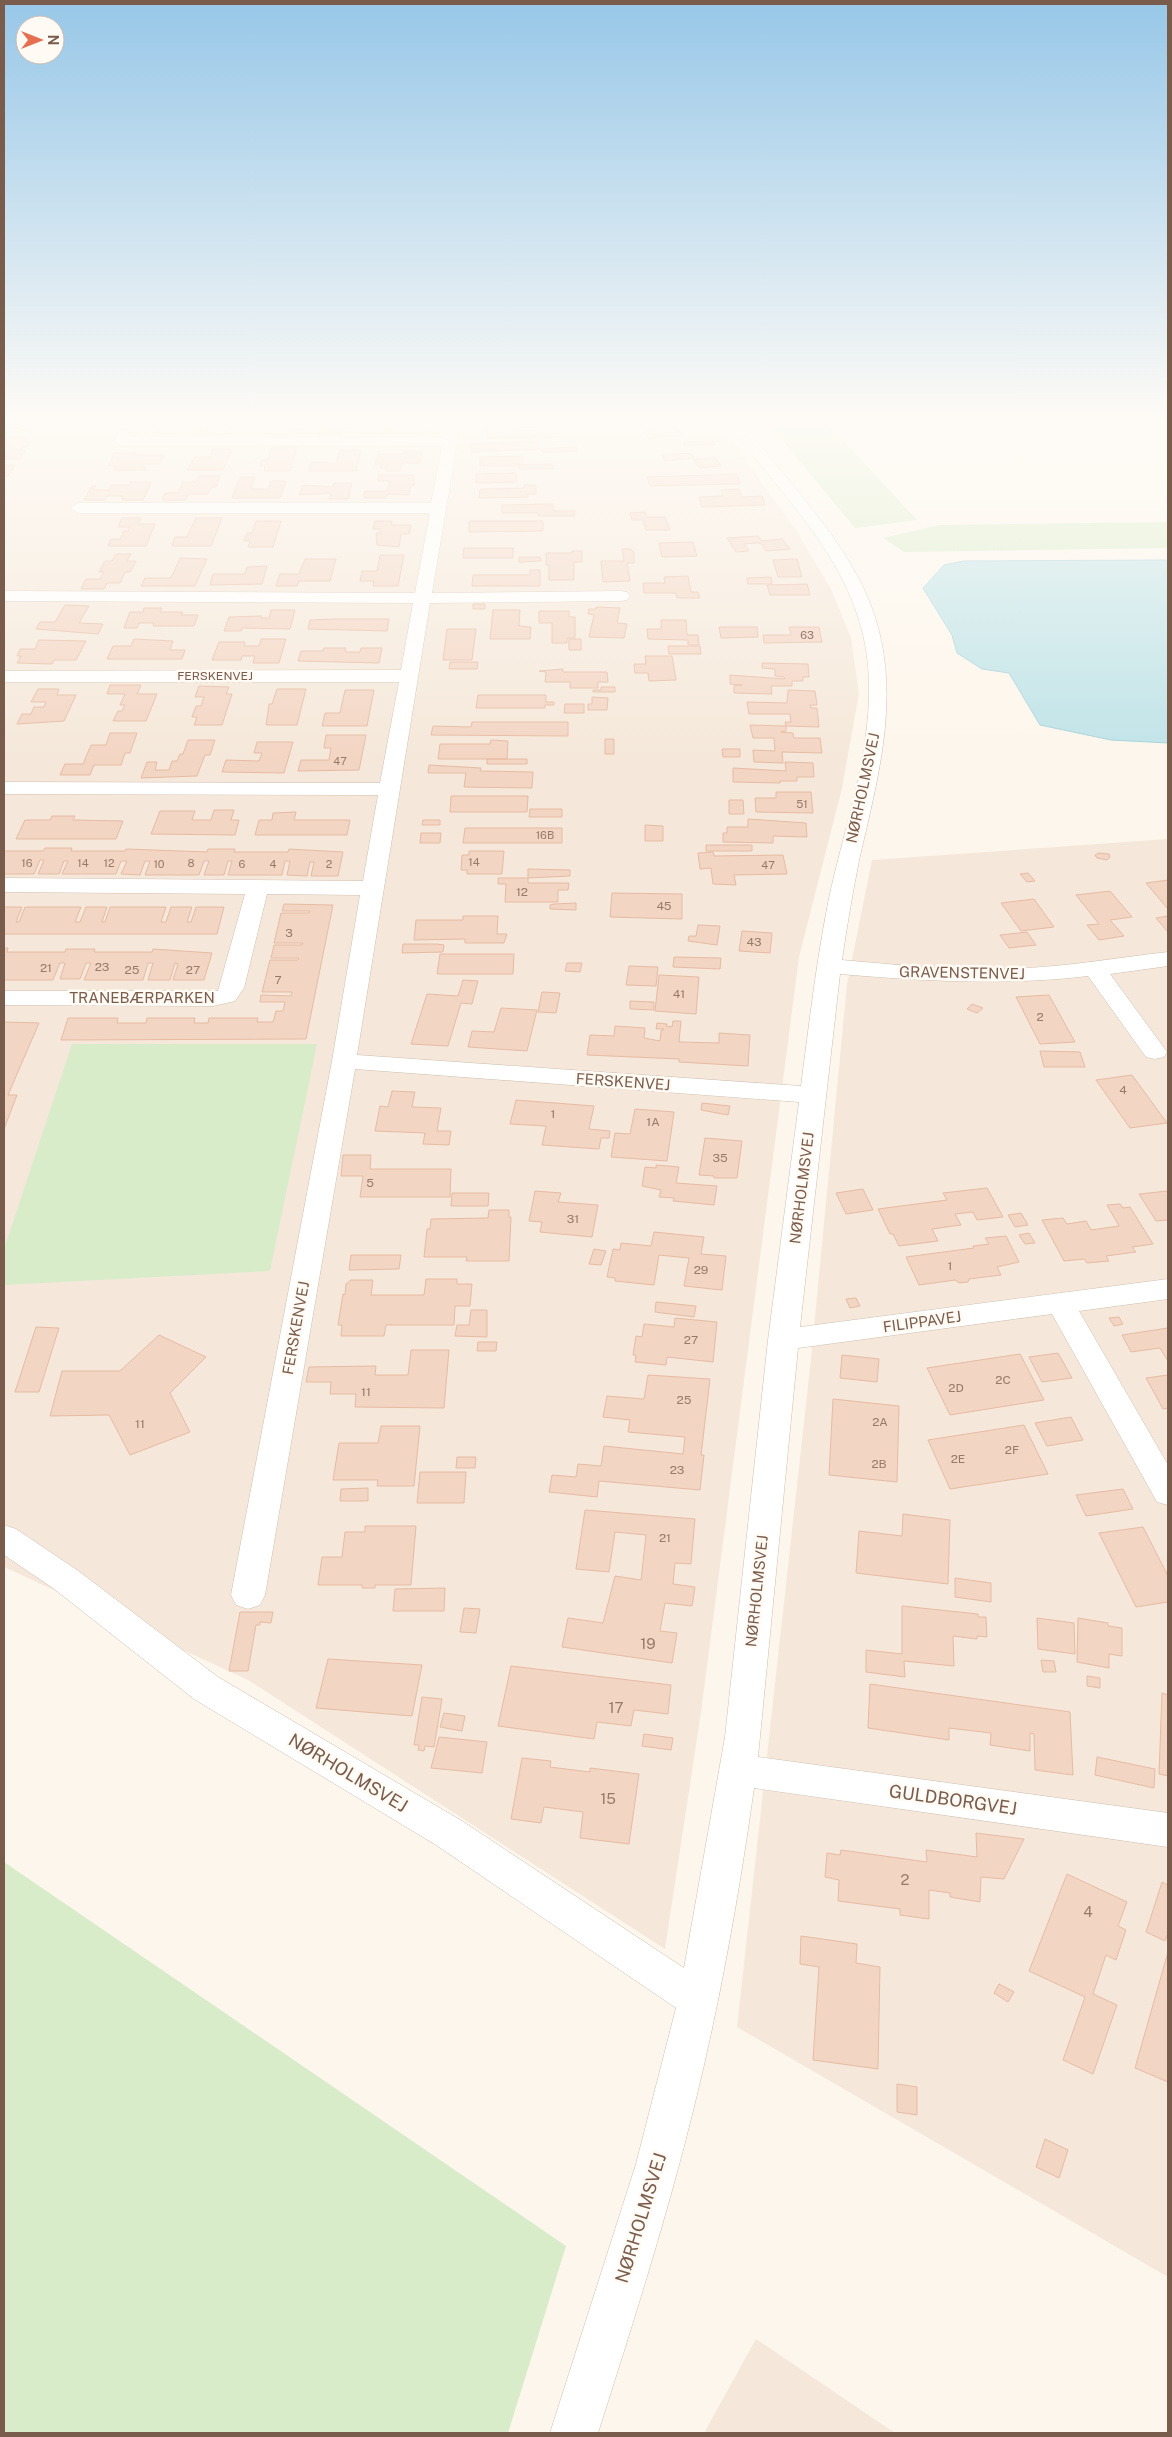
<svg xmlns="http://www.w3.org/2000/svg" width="1172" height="2437" font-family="'Public Sans',sans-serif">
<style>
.residential{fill:#f5e8da}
.green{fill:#d8ecc9}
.water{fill:#bfe3e8;stroke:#a5d3da}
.building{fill:#f3d5c3;stroke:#e6bba3}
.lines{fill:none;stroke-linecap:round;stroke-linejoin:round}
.minor-casing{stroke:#d1beb0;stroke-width:1}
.minor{fill:#fff;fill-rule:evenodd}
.labels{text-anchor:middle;stroke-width:5;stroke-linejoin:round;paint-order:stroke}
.far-number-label{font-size:11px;fill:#987a6a}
.far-street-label{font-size:12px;fill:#7a5c4d;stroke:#fffaf3}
.number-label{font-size:12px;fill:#987a6a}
.street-label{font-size:15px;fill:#7a5c4d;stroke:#fffaf3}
.near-number-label{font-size:15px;fill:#987a6a}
.near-street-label{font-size:18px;fill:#7a5c4d;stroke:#fffaf3}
</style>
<rect width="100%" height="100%" fill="#fdf6ec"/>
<path class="residential" d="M4,419H716L798,533L832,591L851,638L859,693L842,788L799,957L701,1712L665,1949L248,1680L4,1567Z
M1168,839V2277L737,2027L811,1359L847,984L872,860Z
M756,2339L895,2433H704Z"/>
<path class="green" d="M765,419H823L917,520L855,528Z
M1168,522V548L904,552L883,538L939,525Z
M72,1044H317L270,1271L4,1285V1249Z
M4,1862L566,2246L508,2433H4Z"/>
<path class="water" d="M1168,560V743L1111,740L1040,725L1009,673L982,669L957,653L952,635L923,588L944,565L963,561Z"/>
<path class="building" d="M14,419L20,426L34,424L35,429L4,433V420Z
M134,419H175L172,426H179L175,433H156L158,429H128Z
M210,419H239L237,424H233L229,434L192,436L194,430H206Z
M280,419H307L304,430H290L289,434H267L271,423H278Z
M333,419H369L367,426L342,428L340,434H318L320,428H330Z
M401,419H428L425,434H381L383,427H399Z
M504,419H550L556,421L557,425L504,424Z
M669,422L683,435L648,438L643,431L651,430L647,423Z
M538,427L540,434H558L559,437L488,438L486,429Z
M4,437H29L25,442H30L26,447H22L20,450H25L20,459H4Z
M537,441L540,449L472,452L470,444Z
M714,441L715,445H684V442Z
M272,447H297L290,471H264L265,466H260L262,460H267Z
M576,447L578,451L542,452L541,449Z
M213,449H232L223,470H187L195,457H210Z
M340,450H361L356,471H309L312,462L336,463Z
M404,451H422L420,463H402L400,471H386V468H380L381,464H375L378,454H403Z
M114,453H136L135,455H164L160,464H144L142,467H146L145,470H114L116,466H109Z
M691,453L694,458L665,461L662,455Z
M523,456V465L553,464L554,469H520L519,466H480V457Z
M715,458L721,466L699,468L693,459Z
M4,465H15L8,476H4Z
M516,473L517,482L476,483V474Z
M737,474L740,484L650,486L647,477Z
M379,475H413L415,485H411L409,495L387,494L386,498H364L365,491H387L390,481H378Z
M199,476H220L216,487H212L208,494H188L186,500H162L165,493H178L183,482H196Z
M240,477H255L251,489H268L271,481H286L280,498H232Z
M130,482H151L143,500H122L123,496H107L105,500H84L92,486H96L93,490H109L111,485H129Z
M334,483H352L348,499H329L331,493L299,495L303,485L333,487Z
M524,485H536V494H528V497L479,498L480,489L524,488Z
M739,489L742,497L762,496L765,505L702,507L699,497L723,496L721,490Z
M553,504L554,511H575L574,516H538L539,513H502V505Z
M645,512L647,517H665L670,530H646L643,520H632L630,513Z
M122,518H141L138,524H155L146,546H108L111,539H120L124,531H128L130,527H118Z
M196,518H222L211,546H172L175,537H187Z
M256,521H281L273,547H248L250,541H244L247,533H252Z
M375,521H392L391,525H411L409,534H401L399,547L377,545L376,533H380V529H373Z
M469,521H543V531L469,532Z
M758,536L762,541L782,539L790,549L766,551L761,543H757L744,544L749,551L736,552L727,538Z
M693,542L697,556L662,557L659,543Z
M464,548H513V558H463Z
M622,549H631L634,553V563H627L630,581L603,582L601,561H624Z
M572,551H582V562H574V580H549V565H546V553H572Z
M116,554H131L127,561H136L130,572H125L120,583H107L104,589H81L86,579H100L104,572H99L105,561H112Z
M380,555H404L398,586H373L374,581H360L362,571H377Z
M519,557H540L541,561L519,562Z
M180,558L207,559L195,586H141L145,578H171Z
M305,559H336L330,581H299L297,586H276L280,574H299Z
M797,559L802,577H778L773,560Z
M267,566L262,584L210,585L213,574H245L247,567Z
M530,570H540V586H472L473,575H530Z
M688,576L691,592H698L700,598H677L676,593H644L643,583H665L664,577Z
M771,577L772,584H748L747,578Z
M807,584L810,595H770L767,585Z
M473,604H485V609H473Z
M65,605L89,606L79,623L103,624L98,634L36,629L40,622H55Z
M596,607L620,608L617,623L627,624L624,638L589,637L594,615L588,614L589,609H596Z
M144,608H162L160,612H183L181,615H198L194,626H153L154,623H139L137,628H124L130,612H143Z
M271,610H295L290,629L242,628L241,631H224L229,617L262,616L261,618H269Z
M493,610H520L519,626L531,627L530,639H490Z
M539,611H569V617H575V638H567V643H552V623H539Z
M335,619H389L387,631L308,629L310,620Z
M661,620H686L687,635H698L699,645H688V640L648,639L647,629H661Z
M719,627H757L758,637L721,638Z
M789,627H819L822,642L764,643L763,635H791Z
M447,629H476L472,660H443Z
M134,639L173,641L170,650H185L182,659H107L113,646H131Z
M261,639H286L279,663H253L255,656H242L241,660H212L219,642H245L244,646H259Z
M569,639H581V650H569Z
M39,640L86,641L76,660H54L52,664L17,663L21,656H17L20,649H35Z
M668,646H700L701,654H669Z
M324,648H346L345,652H360L361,648H382L379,663L298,661L301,651H323Z
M645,656H672L676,680L649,681L648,673H635L634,664H646Z
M450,662H478L477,669H449Z
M762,663L808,664L809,677H803V681H792V686H771L772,694L734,693V686L742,685L730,684V675L785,679L784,677L775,676V669L762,668Z
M563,669V672H607L608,682H598V688H570V682H545L546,672L539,671Z
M110,685H141L137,694H157L146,721H113L118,711H122L125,705H120L125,694H107Z
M199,686L229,687L226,694H232L222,725H194L197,717H192L196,706H201L204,697H195Z
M601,687H615V692H593V690H601Z
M38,689H59L57,695H76L64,721L17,724L22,714H31L34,707H44L46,702H31Z
M277,689H306L297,725H266L269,704H272Z
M345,690H374L367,726H322L325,713H340Z
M788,690L815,691L817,705H810L811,708H817L819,727L786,726V731L781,732L793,733L794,738H820L822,753L782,752L783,763L754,762L753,750L775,751L774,738H753L750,725L786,726L785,722H791L790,714H749L747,702L787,703Z
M478,695H546V702H554V705H545V708H476Z
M592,697L608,698L607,710H588V704H592Z
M565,704H584V713H564Z
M472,722H568V736L431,735L433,726L471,727Z
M110,733H137L130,753H125L121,765H94L90,775H60L65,764H83L91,745H106Z
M326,735H366L359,770L298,771L301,760H329L331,748H324Z
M605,739H614V754H605Z
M188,740H215L210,755H205L197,776L141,778L147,762H157L155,770H169L172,761H177L180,754H183Z
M491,740L508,741L507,759H438L440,744H490Z
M257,742H293L284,773L222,772L226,760L259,761L262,753H254Z
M722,749H740V757H723Z
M487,759H527V764H487Z
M785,762L813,763L814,777H797V781H780V783L733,782V768L786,771Z
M429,765L481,768L480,771L533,772L532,788L464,787L466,773H428Z
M776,792H811L813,813L756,812L755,798H776Z
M451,796H528L527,812H450Z
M729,800H743L744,814H729Z
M530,809H562V817H529Z
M214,810H234L231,820H239L235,835L151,834L160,811H195L192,820H211Z
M296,812L294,820H350L347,835H255L259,820H272L273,813Z
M52,816H75L73,820L123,821L116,839H16L25,820H50Z
M748,819L806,823L807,837L773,836V843L723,842V833H727V827H748Z
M423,820H440V825H422Z
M645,825L663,826V841H645Z
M465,828H562V843H463Z
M421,833H441L440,843H420Z
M706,845H752V851H706Z
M45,848H72L71,851H125L126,849L207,852L208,849H235L234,852H288L289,849L343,852L338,876H311L314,862H310L307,876L287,875L290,861H285L282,875H228L232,861H228L224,875H204L209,861H204L199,875H145L150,861H145L140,875L121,874L127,861H121L116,874H62L68,861H64L59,874H38L44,860H40L34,874H4V851H43Z
M469,851H504L502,874H467V870H461L462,855H469Z
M713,852L714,856L783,855L787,874L734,875L736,885L713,884L711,868L700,869L698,853Z
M1098,853L1109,854L1110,857L1107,860L1097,858L1095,855Z
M528,869L570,870V876L528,878V883H569L568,890H558V902H505L506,884H498V878H528Z
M1028,873L1035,881L1027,882L1020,874Z
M1168,880V909L1146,883Z
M1110,891L1132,917L1110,920L1124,936L1099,940L1087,925L1099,924L1076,895Z
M612,893L682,894V919L610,917Z
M1034,899L1054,927L1021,931L1001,903Z
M576,903V910L550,909V905L554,904Z
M284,904L333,905L306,1039L61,1040L68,1018H118L117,1023H146L147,1018H195L194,1023H208L209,1018H258L257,1022H273L276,1011H283L285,1002H260L261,995L291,996L292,992H262L270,960H298L299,958H271L274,945H302L303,943H274L281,913H309L310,911H282Z
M4,907H22L16,922H19L25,907H81L75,922H80L86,907H107L102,922H105L110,907H166L161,922H166L171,907H192L187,922H191L196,907H224L217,934H4Z
M463,916H498L497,934H507L504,943H465V939L414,940L416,920H463Z
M1168,916V931H1167L1156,918Z
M698,925L720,926L717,945L688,941L689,936H696Z
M742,931L772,933L770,953L739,951Z
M1027,932L1036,945L1009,948L1000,935Z
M403,944H437L444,945L443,952L402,953Z
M4,948H8L7,952H65L66,949H95L94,952H152L153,949L212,953L204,980H173L178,964L175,963L170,980H148L153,963H148L143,980H84L91,963H86L80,979H60L65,963H60L53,980H4Z
M440,954H514L513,974H437Z
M674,957L721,958L720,969L673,967Z
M567,963H582L580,972L565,971Z
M629,966L658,967L656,986L626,985Z
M659,975L699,977L696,1014L655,1011Z
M463,980L478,981L472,1004L461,1003L448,1046L411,1044L427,994L458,996Z
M542,992L560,993L556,1013L538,1012Z
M1049,995L1075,1042L1040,1044L1016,997Z
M630,1001L654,1002V1010L630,1009Z
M972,1004L983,1008L977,1013L967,1009Z
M501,1008L537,1010L527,1051L468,1047L472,1031L494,1032Z
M673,1021H681L679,1042L719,1043V1033L750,1035L748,1066L679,1062V1059L587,1055L590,1035L614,1036L615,1026L645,1028L644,1038L660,1041L661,1031L664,1029H656L657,1023L667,1024L666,1026L672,1027Z
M4,1022L39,1023L8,1095H17L4,1129Z
M1040,1051L1080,1052L1085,1067H1044Z
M1132,1075L1167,1123L1130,1128L1096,1080Z
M392,1091L415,1092L412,1107L441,1108L437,1131H451L449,1145L423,1144L425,1133L375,1131L380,1106L388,1107Z
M516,1100L594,1106L589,1129L610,1131L609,1138H601L599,1149L542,1145L546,1126L510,1124Z
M702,1103L730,1106L728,1115L701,1110Z
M635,1109L674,1112L667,1161L611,1157L615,1133L630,1134Z
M705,1138L742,1141L737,1178H714V1176L699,1175Z
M343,1155H371L370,1169H451L450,1197H360L363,1176H341Z
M656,1165L679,1167L676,1183L717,1186L714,1205L673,1201L674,1198L659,1197L661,1190L642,1186L645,1167L656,1168Z
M987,1188L1003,1217L977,1220L973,1212L955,1214L961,1225L932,1229L938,1241L899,1246L893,1234H890L878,1209L947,1200L943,1193Z
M863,1189L873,1210L846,1214L836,1193Z
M535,1191L561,1193L558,1202L598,1205L592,1237L540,1232L542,1222L529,1221Z
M1168,1191V1220L1156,1221L1139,1194Z
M452,1193H489L488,1206H451Z
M1120,1204L1123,1208L1130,1207L1153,1244L1132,1247L1136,1252L1106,1256L1109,1261L1087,1263L1084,1259L1064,1261L1042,1220L1063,1218L1067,1224L1086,1221L1091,1230L1119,1226L1107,1205Z
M489,1210H509V1217H511L509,1261H466L467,1257H424L427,1229H430L431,1219L488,1218Z
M1021,1213L1028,1225L1015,1227L1008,1215Z
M654,1232L704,1237L701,1254L726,1256L722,1290L684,1286L689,1258L659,1255L654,1285L615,1281V1278L607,1277L613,1249L620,1250L621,1243L651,1246Z
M1029,1233L1035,1243L1025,1244L1019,1235Z
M1006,1236L1019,1262L997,1267L1001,1275L969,1279L968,1282L959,1283L955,1280L919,1285L906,1257L974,1248L973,1246L989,1244L985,1238Z
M594,1249L606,1251L601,1265L589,1264Z
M351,1255H401L399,1269L349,1270Z
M426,1279H457V1284H472L470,1306H455L454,1325H386L384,1336H341L342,1325H338L343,1294L345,1295L346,1284L351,1280H373L371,1295H424Z
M856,1298L860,1306L850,1308L846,1299Z
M656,1302L696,1306L694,1317L655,1312Z
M471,1310H487V1337L455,1336L457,1325H469Z
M1119,1317L1123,1324L1114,1326L1109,1318Z
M675,1318L717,1322L713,1362L667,1357L666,1365L635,1362L636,1355H633L636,1336L642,1337L644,1324L674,1327Z
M36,1327L59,1328L39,1392H15Z
M1168,1328V1361L1160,1348L1131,1352L1122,1335Z
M159,1335L206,1357L170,1393L190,1432L130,1455L109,1415L50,1416L62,1371H120Z
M478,1342H497L496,1351H477Z
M411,1350H449L444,1408L355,1407L356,1394H330L331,1382H306L309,1367L376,1366L375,1375H408Z
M1058,1353L1072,1378L1042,1382L1029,1357Z
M1020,1354L1044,1400L950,1415L927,1368Z
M842,1355L879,1359L877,1382L840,1378Z
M648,1375L710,1379L701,1455H704L700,1490L599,1481L597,1497L549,1492L552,1475L576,1477L578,1464L601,1466L604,1446L683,1454L685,1437L628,1432L630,1420L603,1417L607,1396L644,1399Z
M1168,1375V1408L1163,1409L1146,1378Z
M833,1399L899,1406L897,1482L829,1475Z
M1071,1417L1083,1440L1047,1446L1035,1423Z
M1024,1425L1048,1474L950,1489L928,1440Z
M381,1426H420L414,1486H377L378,1480H333L339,1443H378Z
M457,1457H476L475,1468H456Z
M420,1472H466L464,1503H417Z
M368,1488V1501H340L341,1489Z
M1123,1489L1133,1509L1086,1516L1076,1495Z
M585,1510L695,1519L691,1564L675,1563L673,1584L695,1587L692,1606L665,1603L660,1631L677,1633L672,1663L562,1647L568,1618L603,1623L615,1576L641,1580L646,1535L615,1532L609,1572L576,1569Z
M903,1514L950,1520L948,1584L856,1573L859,1531L902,1536Z
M365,1526H416L411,1585H375V1588H362V1585H318L322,1557H342L345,1532H365Z
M1143,1527L1168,1576V1602L1136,1607L1099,1533Z
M955,1578L991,1583V1602L955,1597Z
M445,1588L444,1611H393L395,1589Z
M902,1606L978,1614V1617H986L987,1637L977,1636V1639L953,1636L954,1666L904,1661L905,1677L866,1672V1650L902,1654Z
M464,1608L480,1609L476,1633L460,1632Z
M240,1612H273L271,1623L260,1622V1625H256L248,1671H229Z
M1037,1618L1074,1623L1075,1654L1038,1649Z
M1078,1618L1108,1623V1626L1122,1628V1656L1109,1654V1668L1077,1662Z
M328,1659L422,1665L412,1716L316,1708Z
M1041,1660L1054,1661L1056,1672H1043Z
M511,1666L671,1685L668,1714L634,1710L631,1726L597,1722L594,1739L498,1726Z
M1087,1676L1100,1678V1688L1087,1686Z
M870,1684L1070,1712L1073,1775L1035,1770L1034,1734L1030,1733V1751L990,1745L991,1733L949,1728V1740L868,1728Z
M1162,1693L1168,1695V1776L1159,1774Z
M422,1697L442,1699L434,1747L425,1746L424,1751L418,1750L419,1745H414Z
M444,1713L465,1716L462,1731L440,1727Z
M644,1734L673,1738L671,1750L642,1746Z
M439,1737L487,1742L482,1773L431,1768Z
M1097,1757L1155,1769L1154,1788L1095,1775Z
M522,1758L551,1761L550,1767L590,1772V1768L639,1774L629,1844L580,1838L583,1812L544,1807L541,1823L511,1819Z
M976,1833L1024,1839L1004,1879L981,1877L980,1902L950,1897V1893L929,1890V1919L900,1915V1909L838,1901L839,1880L825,1877L827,1853L840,1855L841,1850L927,1862L926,1850L977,1857Z
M1067,1874L1127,1902L1118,1926L1126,1930L1116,1960L1106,1955L1093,1994L1117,2005L1093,2074L1063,2060L1085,1997L1029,1971Z
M1162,1882L1168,1885V1933L1165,1941L1146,1932Z
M801,1936L857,1944L856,1963L880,1967L878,2069L813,2060L819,1967L800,1964Z
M1168,1952V2082L1135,2068Z
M999,1984L1014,1992L1008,2002L994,1993Z
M897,2084L917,2087V2115L897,2112Z
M1045,2139L1068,2150L1059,2178L1036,2167Z"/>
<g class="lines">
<defs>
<path id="minor" d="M447,419H461L432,593L621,591L627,592L630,596L627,600L621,601L430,603L357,1055L801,1086C809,1025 816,964 828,903C847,811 889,710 858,617C834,541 770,483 726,419H740C780,474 833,525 863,587C906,676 881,765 860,856C853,890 847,925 842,960C896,965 951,970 1005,969C1060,968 1114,958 1168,952V966L1110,974L1167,1052L1164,1057L1155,1059L1146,1057L1088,976C1005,986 923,981 840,974L800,1327L1168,1279V1299L1079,1311L1168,1465V1505L1157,1502L1052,1314L798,1348L758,1757L1168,1813V1847L754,1788C739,1895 720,2002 694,2107C667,2217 632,2326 598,2433H550L636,2164L676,2008L436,1845L194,1699L53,1588L4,1555V1525L16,1529L77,1570L218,1677L462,1821L684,1968L725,1737L768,1340L799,1102L355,1069L265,1595L260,1605L248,1609L236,1605L231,1595L332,1061L360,895L267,894L244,988L235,1001L213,1006L4,1005V991H218L245,894L4,892V878L363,881L378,795L4,794V782L380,783L399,682H4V671L401,670L413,603L4,601V591L415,593L430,513H78L70,508L78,503H431L442,446L121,445L114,441L120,430H130L132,433L130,437L443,438Z"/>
</defs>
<use href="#minor" class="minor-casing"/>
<use href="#minor" class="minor"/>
</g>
<linearGradient id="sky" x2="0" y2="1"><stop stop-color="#97c7e8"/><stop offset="0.55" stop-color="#fefbf6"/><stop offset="1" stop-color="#fefbf6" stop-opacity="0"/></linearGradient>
<rect width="1172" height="760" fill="url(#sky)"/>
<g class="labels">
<g class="far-number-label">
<text x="807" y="639">63</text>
<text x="340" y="765">47</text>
<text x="802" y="808">51</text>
<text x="545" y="839">16B</text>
<text x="474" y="866">14</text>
<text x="27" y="867">16</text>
<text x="83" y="867">14</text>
<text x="109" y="867">12</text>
<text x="191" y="867">8</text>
<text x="159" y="868">10</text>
<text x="242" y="868">6</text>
<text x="273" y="868">4</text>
<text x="329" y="868">2</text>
<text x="768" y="869">47</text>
</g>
<g class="far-street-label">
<text x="215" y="680">FERSKENVEJ</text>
</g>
<g class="number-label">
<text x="522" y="896">12</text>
<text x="664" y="910">45</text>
<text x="289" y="937">3</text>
<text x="754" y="946">43</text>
<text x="102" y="971">23</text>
<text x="46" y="972">21</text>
<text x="132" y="974">25</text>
<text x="193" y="974">27</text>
<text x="278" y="984">7</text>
<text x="679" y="998">41</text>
<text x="1040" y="1021">2</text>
<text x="1123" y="1094">4</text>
<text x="553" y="1118">1</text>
<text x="653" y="1126">1A</text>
<text x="720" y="1162">35</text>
<text x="370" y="1187">5</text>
<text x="573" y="1223">31</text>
<text x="950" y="1270">1</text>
<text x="701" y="1274">29</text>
<text x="691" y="1344">27</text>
<text x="1003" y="1384">2C</text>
<text x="956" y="1392">2D</text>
<text x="366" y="1396">11</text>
<text x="684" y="1404">25</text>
<text x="880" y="1426">2A</text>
<text x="140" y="1428">11</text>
<text x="1012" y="1454">2F</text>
<text x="958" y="1463">2E</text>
<text x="879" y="1468">2B</text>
<text x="677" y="1474">23</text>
<text x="665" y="1542">21</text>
</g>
<g class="street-label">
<text transform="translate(863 788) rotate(-78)" y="5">NØRHOLMSVEJ</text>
<text transform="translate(962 973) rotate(1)" y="5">GRAVENSTENVEJ</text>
<text x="142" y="1003">TRANEBÆRPARKEN</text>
<text transform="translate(623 1082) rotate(4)" y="5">FERSKENVEJ</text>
<text transform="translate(802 1188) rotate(-83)" y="5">NØRHOLMSVEJ</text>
<text transform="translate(922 1322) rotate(-8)" y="5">FILIPPAVEJ</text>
<text transform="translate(296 1328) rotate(-80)" y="5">FERSKENVEJ</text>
<text transform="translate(757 1591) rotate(-84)" y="5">NØRHOLMSVEJ</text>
</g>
<g class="near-number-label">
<text x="648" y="1649">19</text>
<text x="616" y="1713">17</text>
<text x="608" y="1804">15</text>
<text x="905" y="1885">2</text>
<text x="1088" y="1917">4</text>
</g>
<g class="near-street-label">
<text transform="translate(348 1773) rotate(31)" y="6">NØRHOLMSVEJ</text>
<text transform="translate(953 1800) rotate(8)" y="6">GULDBORGVEJ</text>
<text transform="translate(641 2218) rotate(-73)" y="6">NØRHOLMSVEJ</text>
</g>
</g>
<rect width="1172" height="2437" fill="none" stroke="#7a5c4d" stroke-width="10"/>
<g transform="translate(40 40) rotate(90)"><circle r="24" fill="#fffaf3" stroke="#cabbb1"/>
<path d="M0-4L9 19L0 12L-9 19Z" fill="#e76f51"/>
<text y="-8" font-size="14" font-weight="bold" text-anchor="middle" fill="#7a5c4d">N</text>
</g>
</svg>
